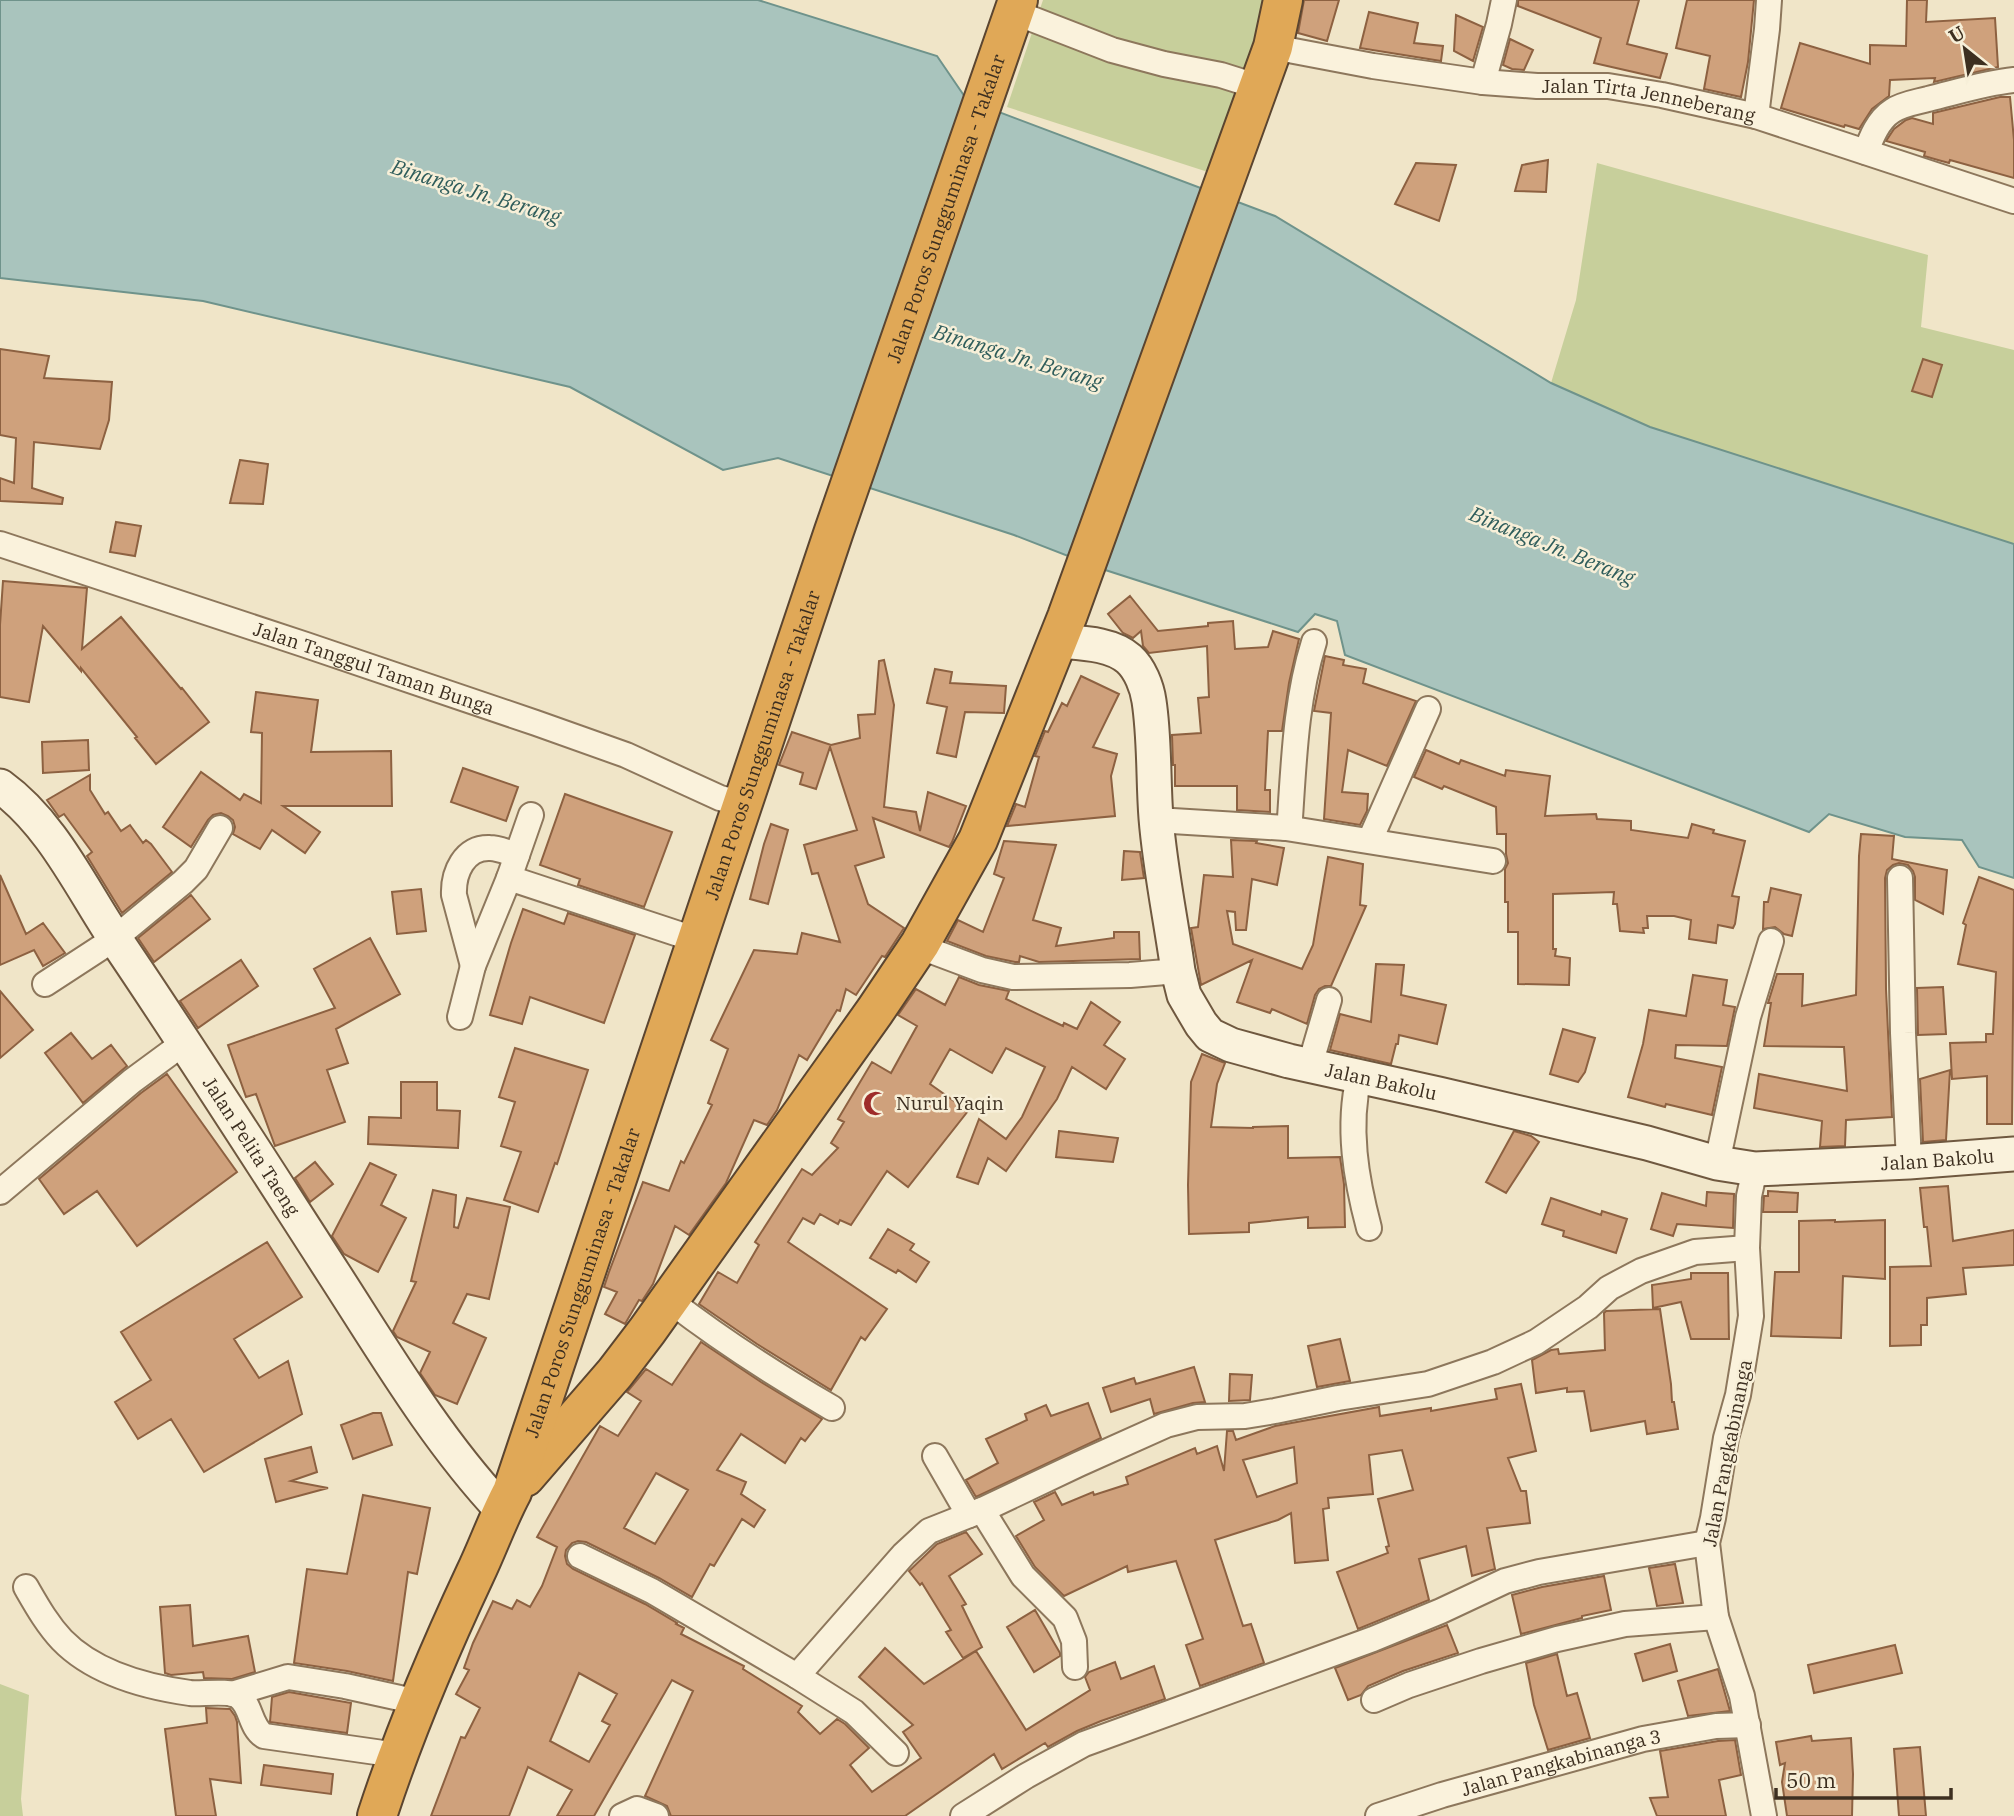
<svg xmlns="http://www.w3.org/2000/svg" width="2014" height="1816" font-family="'IBM Plex Serif',serif">
<style>
.green{fill:#c7cf9b}
.water{fill:#a9c4bd;stroke:#6f938b;stroke-width:2}
.building{fill:#cfa17c;stroke:#8d6141;stroke-width:2;fill-rule:evenodd}
.lines{fill:none;stroke-linecap:round;stroke-linejoin:round}
.street-casing{stroke:#8d775c;stroke-width:28}
.secondary-casing{stroke:#6f583f;stroke-width:37}
.highway-casing{stroke:#5b4530;stroke-width:42}
.street{stroke:#faf2dc;stroke-width:24}
.secondary{stroke:#faf2dc;stroke-width:33}
.highway{stroke:#e0a857;stroke-width:38}
.labels{text-anchor:middle;stroke-width:5;stroke-linejoin:round;paint-order:stroke}
.street-label{font-size:19px;fill:#3d2f20;stroke:#f7efd8}
.poi-label{font-size:19px;fill:#3d2f20;stroke:#f7efd8;text-anchor:start}
.water-label{font-size:21px;font-style:italic;fill:#2f5d5b;stroke:#f7efd8}
</style>
<rect width="100%" height="100%" fill="#f0e5c8"/>
<path class="green" d="M1043,0H1264L1252,46L1211,173L1007,107Z
M1597,163L1928,255L1921,327L2014,350V544L1650,427L1551,383L1576,300Z
M0,1684L29,1695L21,1799L23,1816H0Z"/>
<path class="water" d="M0,0H758L937,56L967,100L1275,216L1551,383L1650,427L2014,544V878L1979,867L1962,840L1905,837L1829,814L1809,832L1345,655L1337,621L1315,614L1298,632L1099,568L1014,535L778,458L723,470L570,387L203,301L0,278Z"/>
<path class="building" d="M1304,0H1339L1327,41L1298,33Z
M1518,0H1639L1627,44L1667,54L1660,78L1594,63L1601,38L1518,6Z
M1687,0H1754L1748,62L1741,97L1704,89L1710,56L1676,48Z
M1907,0H1927L1926,22L1995,18L1998,67L1934,82L1935,78L1890,80L1889,96L1872,109L1859,129L1845,125L1844,127L1781,108L1800,43L1870,64V45L1906,46Z
M1369,12L1418,23L1414,43L1443,46L1441,61L1360,48Z
M1456,15L1483,27L1473,61L1454,51Z
M1510,39L1533,50L1524,70L1512,69L1503,65Z
M2000,97H2010L2014,140V178L1950,160L1949,163L1938,160L1924,156L1925,152L1886,141L1894,129L1906,120L1912,118L1933,124V113Z
M1548,160L1546,192L1515,191L1522,165Z
M1416,163L1456,165L1439,221L1395,204Z
M0,349L49,356L44,378L112,382L109,420L100,449L34,442L32,488L63,498L62,504L0,501V478L14,483L16,438L0,435Z
M1923,359L1942,365L1932,397L1912,391Z
M240,460L268,464L263,504L230,503Z
M116,522L141,526L135,556L110,552Z
M3,581L87,588L82,649L121,617L181,689L182,688L209,722L156,764L135,738L137,737L81,668V671L43,626L29,702L0,697V625Z
M1130,596L1158,631L1208,626V623L1233,621L1235,649L1268,647L1273,631L1299,639L1289,683L1282,731H1268L1265,790H1270V812L1237,810V786H1175V765H1173L1172,735L1201,733L1198,698L1209,697L1207,646L1149,653L1143,646L1141,631L1133,638L1123,633L1108,614Z
M1325,656L1344,660L1343,665L1366,669L1363,683L1416,701L1387,766L1348,750L1342,792L1368,794L1367,811L1360,825L1324,819L1331,713L1314,711Z
M884,660L894,705L884,807L916,812L920,831L928,792L966,806L952,842L949,847L873,818L884,857L855,866L868,904L904,928L885,957L882,956L856,995L846,989L840,1011L837,1010L807,1060L799,1055L777,1110L767,1125L754,1120L726,1183L689,1235L675,1226L653,1284L642,1301L639,1300L625,1324L605,1314L617,1292L604,1287L609,1272L643,1182L669,1191L681,1161L684,1163L712,1105L708,1103L728,1049L711,1040L754,950L797,954L802,933L840,942L818,873L812,874L804,845L857,830L830,747L816,789L800,784L803,773L779,765L792,732L831,745L860,738L858,715L875,714L879,661Z
M935,669L952,672L950,683L1006,686L1004,713L965,712L956,757L937,753L947,707L927,703Z
M1081,676L1119,694L1093,747L1117,754L1111,776L1115,816L1007,826L1016,804L1025,807L1039,757L1035,756L1045,731L1048,732L1062,703L1067,706Z
M256,692L318,700L311,752L391,751L392,806H283L320,832L305,853L272,830L260,849L233,834L235,827L233,820L228,816L221,813L213,815L208,820L191,847L163,827L201,772L240,800L244,794L261,803L262,733L251,732Z
M88,740L89,770L43,773L42,742Z
M1426,750L1459,764L1461,760L1505,776L1506,770L1550,776L1545,816L1596,814L1597,819L1631,821V830L1688,838L1692,824L1714,830L1713,833L1745,841L1732,896L1739,897L1735,924L1733,928L1718,925L1716,943L1689,939L1691,920L1674,916H1647L1648,928H1643L1644,933L1620,931L1617,904H1613L1614,892L1553,894V949H1556L1555,956L1570,958L1569,985L1518,984V932H1508V902H1505V869L1508,863L1506,854V834H1497L1496,807L1444,786L1442,789L1414,777Z
M463,768L518,787L506,821L451,802Z
M90,775V790L105,814L108,812L121,831L130,825L143,843L146,840L151,844L172,872L122,913L87,856L92,852L64,814L59,817L47,800Z
M565,794L672,832L644,907L578,885L580,879L540,865Z
M771,824L788,830L768,904L750,899L764,844Z
M1861,834L1894,836L1892,859L1947,870L1943,914L1915,900V877L1913,871L1908,865L1899,863L1893,865L1887,870L1885,878L1886,989L1892,1117L1846,1120L1845,1146L1820,1147L1822,1121L1754,1108L1759,1074L1847,1091L1844,1047L1764,1046L1771,1003H1768L1777,974H1803L1802,1006L1856,995L1859,856Z
M1231,840L1257,841L1256,843L1284,848L1277,885L1252,879L1246,930H1236L1235,912L1227,911L1233,944L1302,969L1313,945L1328,857L1363,864L1360,905L1366,906L1331,986H1325L1319,989L1315,995L1307,1024L1272,1009L1270,1013L1237,1002L1252,960L1201,985L1191,928L1198,927L1204,875L1233,877Z
M1004,841L1056,845L1033,920L1061,928L1056,946L1114,938V932H1139L1140,959L1039,962L1020,956L1019,962H1015L986,956L947,941L958,920L983,932L1004,878L994,874Z
M1124,851L1140,852L1144,878L1122,880Z
M0,875L26,934L43,923L65,953L43,966L34,950L0,965Z
M1979,877L2014,890L2012,1124H1987V1076L1952,1079L1950,1043L1986,1042V1034H1993L1996,972L1958,964L1966,925L1963,923Z
M1771,888L1801,895L1792,936L1784,934L1775,927L1763,929L1764,902H1768Z
M421,889L426,931L397,934L392,892Z
M191,895L210,919L154,962L138,938Z
M523,909L564,924L568,913L635,935L604,1023L530,997L522,1024L490,1015L511,943Z
M370,938L400,994L336,1029L348,1063L327,1070L345,1122L275,1146L256,1094L246,1097L228,1045L335,1008L314,969Z
M241,960L258,986L198,1028L180,1001Z
M1376,964L1404,965L1401,995L1446,1005L1437,1044L1399,1035L1398,1044H1396L1391,1064L1330,1050L1340,1014L1371,1022Z
M1693,975L1727,980L1723,1005L1735,1007L1727,1046L1676,1045L1675,1058L1722,1067L1712,1115L1666,1104L1665,1107L1628,1097L1643,1044L1649,1010L1686,1016Z
M959,977L979,985L1009,991L1006,999L1063,1026L1064,1023L1077,1029L1091,1002L1120,1022L1104,1045L1125,1059L1106,1089L1072,1067L1057,1099L1006,1171L988,1158L978,1184L957,1177L979,1119L1006,1139L1022,1117L1045,1067L1006,1048L992,1073L950,1049L930,1084L968,1111L908,1187L887,1171L851,1225L840,1220L838,1224L820,1214L814,1224L803,1218L788,1242L887,1309L865,1340L861,1337L831,1390L757,1344L699,1304L718,1272L737,1283L759,1245L755,1242L802,1169L812,1175L838,1148L831,1143L844,1122L838,1119L872,1062L891,1073L917,1026L898,1015L916,989L945,1005Z
M1943,987L1946,1034L1918,1035L1917,988Z
M0,991L33,1030L0,1058Z
M1563,1029L1595,1038L1585,1072L1578,1082L1550,1074Z
M71,1033L92,1059L111,1045L127,1066L83,1103L45,1053Z
M515,1048L588,1070L557,1164L555,1163L538,1212L504,1200L521,1152L501,1146L515,1102L499,1097Z
M1202,1054L1225,1063L1217,1084L1211,1127L1253,1128V1127L1288,1126V1158L1340,1157L1344,1184L1345,1227L1308,1228V1217L1249,1223V1232L1189,1234L1188,1185L1191,1082Z
M1950,1070L1946,1140L1923,1142L1920,1079Z
M167,1074L237,1172L137,1246L97,1191L64,1214L39,1179L141,1093Z
M401,1082H437V1110L460,1111L458,1148L368,1144L369,1117L401,1118Z
M1059,1131L1118,1138L1113,1162L1056,1157Z
M1514,1131L1531,1136L1539,1142L1506,1193L1486,1182Z
M315,1162L333,1184L310,1202L295,1178Z
M370,1163L396,1175L381,1205L406,1218L378,1272L344,1254L332,1236Z
M1948,1186L1953,1241L2014,1230V1265L1963,1268L1966,1294L1927,1298V1325H1921V1345L1890,1346V1267L1931,1266L1927,1227H1924L1920,1188Z
M433,1190L456,1195L454,1227L458,1228L467,1198L510,1207L489,1299L467,1294L453,1323L486,1338L457,1404L435,1395L420,1373L430,1352L397,1337L393,1331L416,1282L411,1281Z
M1768,1191L1798,1193L1797,1212H1763L1764,1196H1768Z
M1707,1192L1734,1194L1733,1228L1677,1224L1673,1236L1651,1229L1662,1193L1706,1206Z
M1551,1198L1601,1215L1602,1211L1627,1219L1616,1253L1563,1236L1564,1231L1542,1224Z
M1835,1220V1222L1885,1220V1279L1843,1276L1841,1338L1771,1336L1775,1272H1799V1221Z
M888,1229L914,1244L910,1250L929,1262L916,1282L898,1270L896,1273L870,1258Z
M267,1242L302,1297L234,1339L259,1378L288,1361L302,1414L204,1472L171,1419L138,1439L115,1402L151,1380L121,1332Z
M1691,1273H1728L1729,1339H1691L1681,1302L1653,1308L1652,1285L1691,1279Z
M1660,1309L1671,1384L1672,1402H1674L1678,1429L1647,1434L1645,1421L1591,1431L1584,1391L1567,1392V1388L1536,1393L1532,1360L1551,1350L1558,1349L1559,1354L1605,1350L1604,1313L1606,1311Z
M1340,1339L1350,1381L1317,1387L1308,1346Z
M701,1342L761,1382L822,1419L805,1441L801,1438L785,1463L741,1434L717,1470L746,1482L741,1494L765,1510L754,1527L742,1519L714,1566L710,1564L692,1597L659,1578L586,1542L578,1541L572,1543L566,1550L565,1556L567,1564L573,1569L645,1604L677,1623L676,1624L684,1628L681,1634L744,1666L743,1669L802,1706L798,1712L820,1734L837,1719L845,1724L869,1748L850,1765L872,1792L921,1758L903,1732L913,1725L859,1677L885,1648L924,1684L976,1651L1026,1730L1090,1690L1085,1677L1089,1672L1115,1662L1121,1679L1154,1666L1165,1699L1101,1721L1077,1731L1048,1747L1045,1743L1002,1769L994,1754L905,1816H671L667,1806L645,1796L693,1691L672,1680L594,1816H557L572,1790L528,1767L509,1816H431L461,1737L465,1738L480,1708L456,1694L469,1670L464,1668L473,1643L493,1601L512,1609L517,1600L530,1607L542,1586L557,1547L537,1537L600,1426L618,1436L641,1401L627,1392L646,1369L672,1385ZM656,1473L688,1490L655,1544L624,1528ZM579,1673L617,1694L602,1721L610,1725L589,1762L550,1741Z
M1194,1367L1205,1402L1193,1403L1154,1414L1150,1399L1111,1412L1103,1388L1134,1378L1136,1384Z
M1230,1374L1252,1375L1250,1400L1229,1401Z
M1521,1384L1536,1451L1508,1458L1521,1491H1526L1530,1523L1487,1528L1495,1569L1472,1576L1466,1546L1419,1559L1429,1600L1358,1629L1337,1572L1388,1553L1386,1547L1389,1546L1378,1499L1413,1490L1402,1450L1369,1455L1373,1494L1328,1498L1329,1508L1323,1509L1328,1560L1295,1563L1291,1513L1278,1520L1215,1540L1243,1626L1251,1624L1264,1663L1200,1686L1186,1645L1203,1639L1176,1561L1128,1572L1127,1566L1064,1596L1035,1567L1016,1536L1044,1520L1034,1502L1055,1492L1062,1505L1093,1492L1094,1495L1128,1484L1126,1477L1195,1448L1197,1454L1217,1446L1224,1471L1227,1431H1233L1236,1440L1275,1426L1379,1407L1380,1416L1431,1408V1411L1497,1399L1495,1389ZM1294,1447L1297,1483L1257,1497L1243,1460Z
M1088,1403L1101,1438L976,1497L966,1480L998,1463L986,1439L1027,1420L1025,1414L1046,1405L1051,1416Z
M373,1413H381L392,1445L353,1459L341,1425Z
M311,1447L317,1472L291,1481L328,1488L276,1502L265,1459Z
M363,1495L430,1508L417,1574L408,1572L393,1681L347,1671L294,1663L307,1569L347,1574Z
M966,1532L982,1554L949,1576L966,1604L962,1606L982,1647L963,1658L946,1632L951,1630L922,1583L920,1585L909,1571L937,1544Z
M1675,1564L1683,1603L1657,1606L1649,1568Z
M1604,1576L1611,1610L1582,1616V1618L1521,1634L1512,1595L1542,1587Z
M190,1605L193,1646L248,1636L255,1672L232,1679L204,1678L203,1672L171,1675L165,1673L160,1607Z
M1035,1610L1060,1653V1656L1034,1672L1007,1627Z
M1447,1625L1458,1653L1403,1671L1368,1686L1361,1695L1348,1700L1335,1668Z
M1670,1644L1677,1671L1643,1681L1635,1654Z
M1895,1645L1902,1673L1814,1693L1808,1665Z
M1557,1654L1567,1696L1577,1693L1590,1738L1548,1750L1534,1705L1526,1663Z
M1718,1669L1730,1711L1688,1716L1678,1681Z
M289,1692L351,1703L347,1733L270,1722L272,1697Z
M206,1708L230,1709L235,1716L237,1722L241,1783L210,1779L216,1816H176L165,1729L207,1723Z
M1811,1736L1812,1741L1851,1738L1853,1774L1852,1816H1787L1782,1782L1785,1763L1780,1765L1776,1742Z
M1735,1740L1741,1775L1719,1780L1726,1816H1657L1650,1798L1668,1797L1660,1751L1718,1741Z
M1920,1747L1926,1816H1899L1894,1749Z
M264,1765L333,1774L331,1794L261,1785Z"/>
<g class="lines">
<defs>
<g id="street">
<path d="M1014,12L1112,50L1164,64L1221,75L1259,87"/>
<path id="s1" d="M1273,47L1373,66L1483,82L1537,86H1608L1662,95L1756,116L2014,201"/>
<path d="M1483,82L1499,24L1504,0"/>
<path d="M1756,116L1767,29L1769,0"/>
<path d="M1866,152C1871,138 1878,120 1892,111C1902,104 1917,102 1928,99C1957,92 1985,83 2014,80"/>
<path id="s2" d="M0,544L306,645L536,723L626,755L720,798L744,804"/>
<path d="M1156,820L1286,828L1290,818C1294,758 1296,699 1314,642"/>
<path d="M1286,828L1493,861"/>
<path d="M1370,840L1428,709"/>
<path d="M509,878L697,940"/>
<path d="M1900,878L1903,1033L1909,1162"/>
<path d="M918,946L982,970L1013,977L1130,975L1178,971"/>
<path d="M473,966L454,895C453,873 464,847 490,848C499,848 509,853 517,855"/>
<path d="M45,984L114,939L183,882L196,869L220,828"/>
<path d="M460,1017L473,966L509,878L531,815"/>
<path d="M1310,1065L1329,1000"/>
<path d="M1359,1077C1347,1127 1356,1179 1369,1228"/>
<path d="M1717,1163L1748,1017L1771,941"/>
<path d="M1755,1169L1749,1196L1747,1248L1751,1316L1738,1395L1726,1438L1713,1518L1707,1543L1716,1617L1742,1696L1764,1816"/>
<path d="M0,1192L132,1081L185,1042"/>
<path d="M669,1300C721,1340 775,1375 832,1408"/>
<path d="M935,1456L969,1515"/>
<path d="M982,1510L1023,1576L1065,1618L1074,1641L1075,1667"/>
<path d="M580,1556L652,1591L797,1676L904,1554L929,1531L982,1510L1079,1464L1166,1425L1197,1417L1245,1416L1275,1411L1338,1398L1428,1384L1493,1362L1536,1342L1588,1307L1609,1288L1641,1271L1695,1252L1747,1248"/>
<path d="M26,1587C37,1606 47,1624 62,1640C94,1673 147,1687 190,1693C202,1694 229,1690 238,1696C252,1705 249,1726 264,1736L397,1755"/>
<path d="M797,1676L854,1712L896,1753"/>
<path d="M232,1694L288,1677L345,1686L418,1702"/>
<path d="M1374,1700L1409,1685L1481,1661L1557,1639L1625,1624L1716,1617"/>
<path d="M622,1816L637,1809L656,1816"/>
<path d="M963,1816L1026,1776L1084,1744L1373,1639L1441,1611L1505,1581L1539,1572L1707,1543"/>
<path id="s3" d="M1378,1816L1442,1795L1643,1739L1716,1726L1748,1725"/>
</g>
<g id="secondary">
<path id="s4" d="M1058,641C1080,643 1111,643 1129,659C1140,669 1147,687 1149,701C1155,740 1153,780 1156,818C1160,869 1171,920 1178,971L1184,995L1201,1024L1210,1035L1231,1045L1289,1061L1439,1094L1647,1143L1717,1163L1755,1169L1909,1162L2014,1154"/>
<path id="s5" d="M0,786C54,825 83,892 120,946C193,1054 263,1164 334,1274C385,1353 437,1441 502,1510"/>
</g>
<g id="highway">
<path d="M525,1477L615,1373L647,1331L875,1011L920,944L978,840L1067,617L1273,47L1283,0"/>
<path id="s6" d="M377,1816C404,1733 438,1653 475,1574C488,1547 498,1518 512,1492L834,531L1018,0"/>
</g>
</defs>
<use href="#street" class="street-casing"/>
<use href="#secondary" class="secondary-casing"/>
<use href="#highway" class="highway-casing"/>
<use href="#street" class="street"/>
<use href="#secondary" class="secondary"/>
<use href="#highway" class="highway"/>
</g>
<defs>
<symbol id="mosque-bare" viewBox="-9 -9 18 18"><path d="M3.5-4.9A6 6 0 1 0 3.5 4.9A5 5 0 1 1 3.5-4.9Z" fill="#9e2c2a" stroke="#f7efd8" stroke-width="2.5" paint-order="stroke"/></symbol>
</defs>
<g fill-rule="evenodd">
<use href="#mosque-bare" x="858" y="1086" width="35" height="35"/>
</g>
<g class="labels">
<g class="street-label">
<text dy="7" stroke="none"><textPath href="#s1" startOffset="380">Jalan Tirta Jenneberang</textPath></text>
<text dy="7" stroke="none"><textPath href="#s6" startOffset="1706">Jalan Poros Sungguminasa - Takalar</textPath></text>
<text dy="7" stroke="none"><textPath href="#s2" startOffset="394">Jalan Tanggul Taman Bunga</textPath></text>
<text dy="7" stroke="none"><textPath href="#s6" startOffset="1139">Jalan Poros Sungguminasa - Takalar</textPath></text>
<text dy="7" stroke="none"><textPath href="#s4" startOffset="644">Jalan Bakolu</textPath></text>
<text dy="7" stroke="none"><textPath href="#s5" startOffset="441">Jalan Pelita Taeng</textPath></text>
<text dy="7" stroke="none"><textPath href="#s4" startOffset="1211">Jalan Bakolu</textPath></text>
<text dy="7" stroke="none"><textPath href="#s6" startOffset="572">Jalan Poros Sungguminasa - Takalar</textPath></text>
<text transform="translate(1727 1453) rotate(-79)" y="7">Jalan Pangkabinanga</text>
<text dy="7" stroke="none"><textPath href="#s3" startOffset="191">Jalan Pangkabinanga 3</textPath></text>
</g>
<g class="poi-label">
<text x="896" y="1110">Nurul Yaqin</text>
</g>
<g class="water-label">
<text transform="translate(476 192) rotate(17)" y="7">Binanga Jn. Berang</text>
<text transform="translate(1018 357) rotate(17)" y="7">Binanga Jn. Berang</text>
<text transform="translate(1552 546) rotate(22)" y="7">Binanga Jn. Berang</text>
</g>
</g>
<g transform="translate(1965 49) rotate(330)" stroke="#f7efd8" stroke-width="5" paint-order="stroke">
<path d="M0-5L12 26L0 18L-12 26Z" fill="#3d2f20"/>
<text y="-10" font-size="19" font-weight="bold" text-anchor="middle" fill="#3d2f20">U</text>
</g>
<path d="M1776 1788v10h175v-10" fill="none" stroke="#3d2f20" stroke-width="3.5"/>
<text x="1786" y="1788" font-size="21" fill="#3d2f20" stroke="#f7efd8" stroke-width="5" paint-order="stroke">50 m</text>
</svg>
